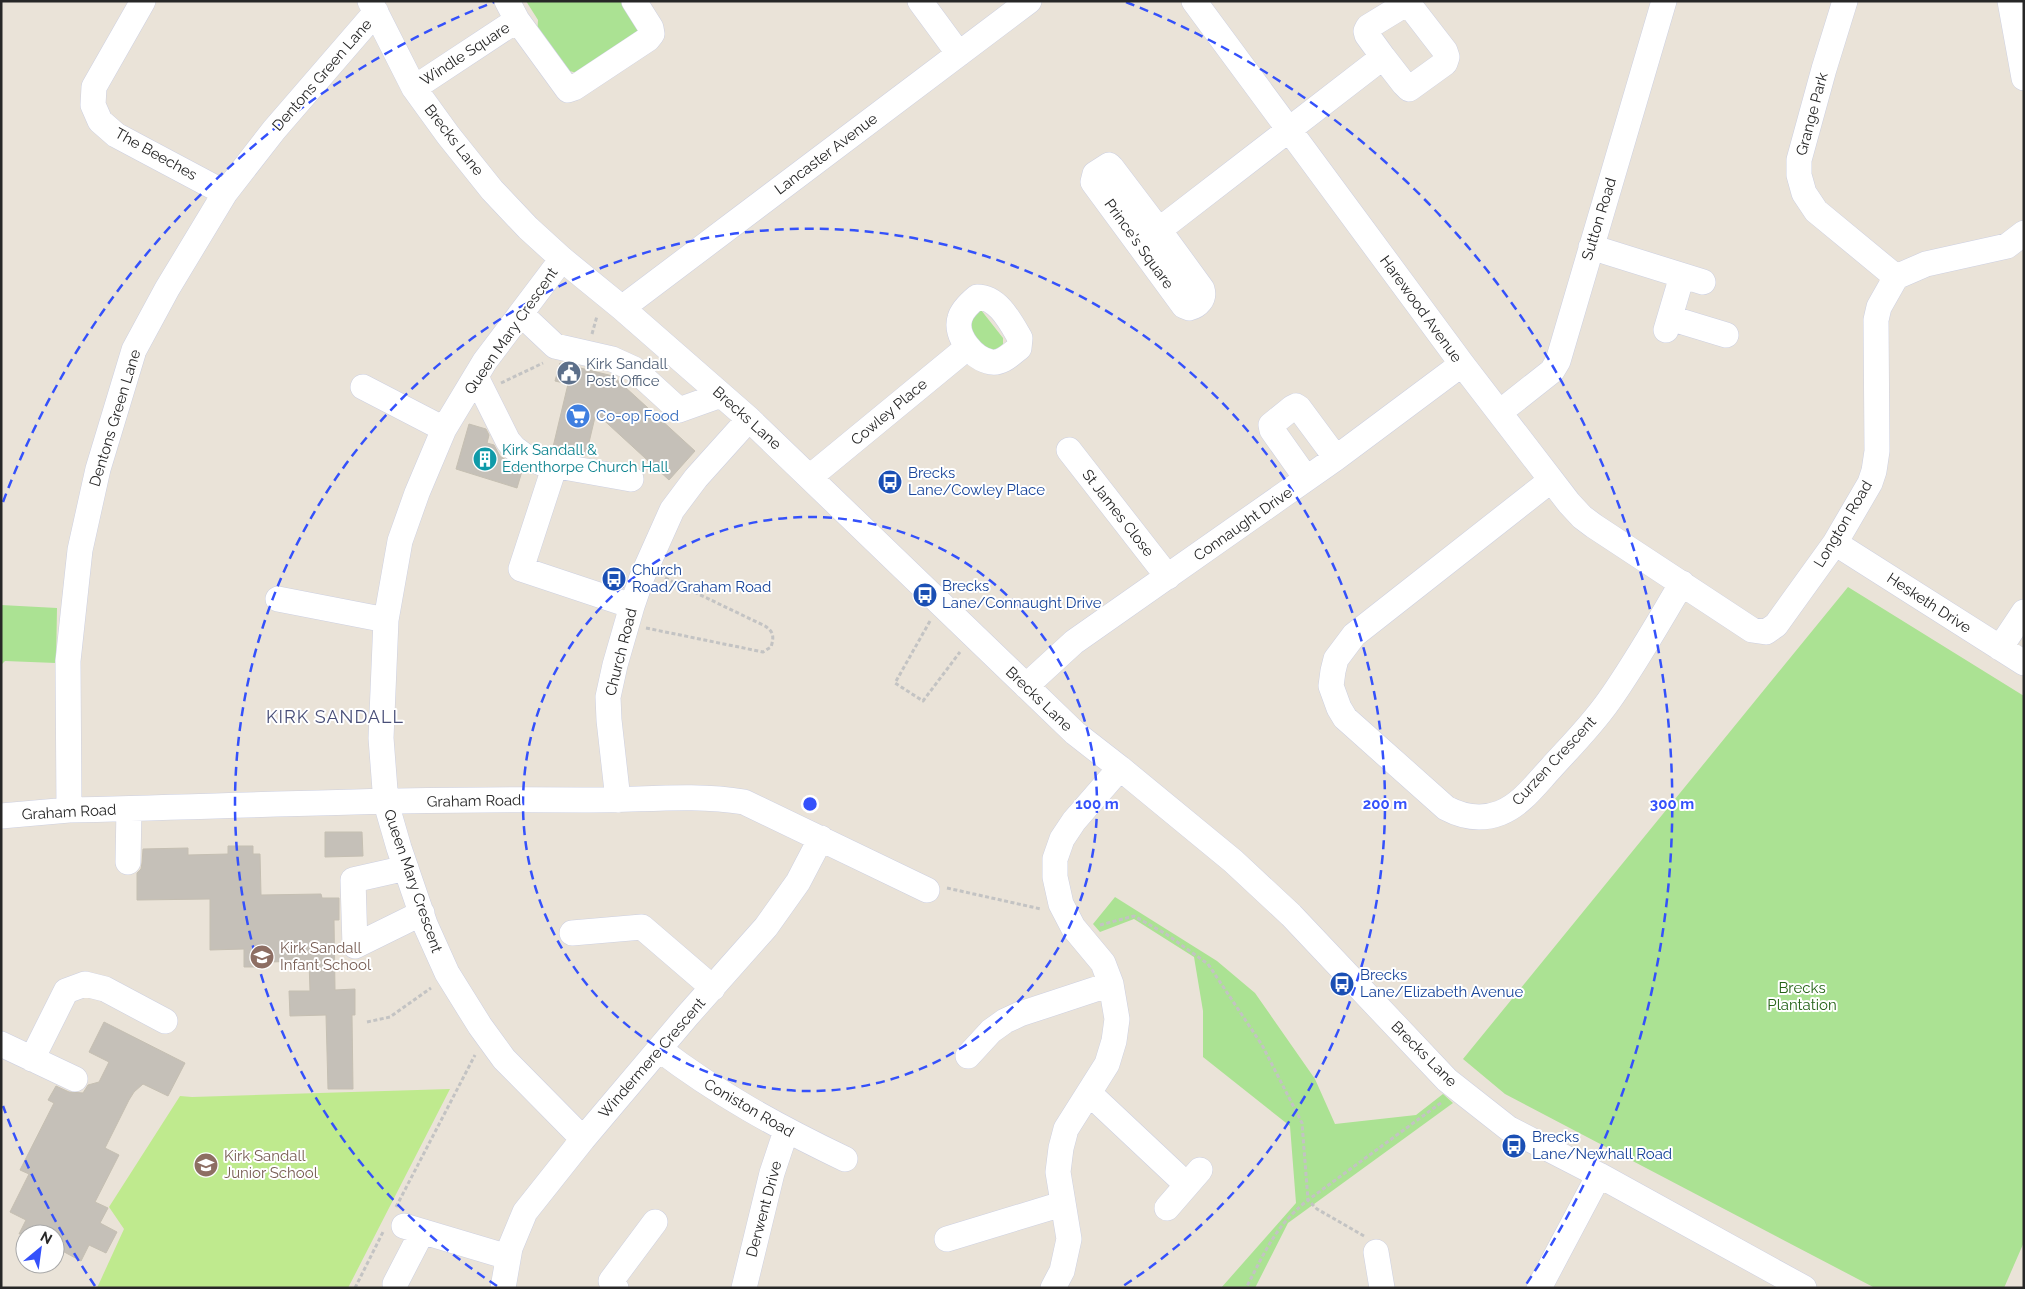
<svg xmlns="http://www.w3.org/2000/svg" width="2025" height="1289" font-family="Raleway,sans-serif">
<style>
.green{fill:#abe293}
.pitch{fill:#bfea8e}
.building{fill:#c5c0b8;stroke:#c5bfb2}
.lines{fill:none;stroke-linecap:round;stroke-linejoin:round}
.minor-casing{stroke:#cdd0e1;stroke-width:26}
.path{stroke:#c3c3c3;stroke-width:3;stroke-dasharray:4 2.5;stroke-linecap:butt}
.minor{stroke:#fff;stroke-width:25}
.ring{fill:none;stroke:#3451fb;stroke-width:2.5;stroke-dasharray:9 6}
.labels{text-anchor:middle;stroke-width:4;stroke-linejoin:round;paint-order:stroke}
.street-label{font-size:15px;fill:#272727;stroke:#fff}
.service-label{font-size:15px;fill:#4e5e75;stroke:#fff;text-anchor:start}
.shop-label{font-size:15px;fill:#366cbe;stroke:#fff;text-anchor:start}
.culture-label{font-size:15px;fill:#0d838f;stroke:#fff;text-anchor:start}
.transit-label{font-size:15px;fill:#164399;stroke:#fff;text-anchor:start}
.education-label{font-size:15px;fill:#785e54;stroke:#fff;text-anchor:start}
.park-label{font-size:15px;fill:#256318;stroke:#fff}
.quarter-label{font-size:18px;letter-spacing:1px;fill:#484e78;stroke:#fff}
.centre{fill:#3451fb;stroke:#fff;stroke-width:2.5}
.ring-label{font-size:15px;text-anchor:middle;font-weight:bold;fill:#3451fb;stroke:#fff;stroke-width:4;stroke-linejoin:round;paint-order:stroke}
</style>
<rect width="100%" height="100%" fill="#eae3d8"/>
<path class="green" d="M526,1H626L640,23L637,35L580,74L563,69L537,36L538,20Z
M976,309L981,310L1003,338V344L994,352L981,348L965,317Z
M1848,587L2024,696V1242L2004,1288H1875L1505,1094L1463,1059Z
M1,605L57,608L56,663L5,661L1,665Z
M1115,897L1217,961L1255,993L1315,1079L1335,1124L1416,1115L1443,1094L1453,1103L1288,1223L1255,1288H1221L1296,1203L1290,1126L1203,1057V1011L1194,957L1134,919L1100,932L1093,924Z"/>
<path class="pitch" d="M450,1089L348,1288H97L124,1229L109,1207L180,1096L192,1097Z"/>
<path class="building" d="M560,363L613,376L695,451L669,480L596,413L586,455L553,447L568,384L555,381Z
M469,424L486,429L489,435L487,443L494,445L500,456L522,471L517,488L456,469Z
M325,832H362L363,856L325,857Z
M228,846H253V854H260L261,895L321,894L322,898H339V920H334L335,990L355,989V1015H352L353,1089H328L326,1015L290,1016L289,991H310L309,961L268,962V967H244V949L210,950V899L137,900V873L141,869L142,863L143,849L188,848V855L228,854Z
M104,1022L185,1063L168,1096L143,1084L134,1092L129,1100L105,1148L119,1155L95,1202L108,1208L100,1223L117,1232L106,1253L89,1245L81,1261L55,1247V1234H19L26,1220L10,1212L29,1174L20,1170L54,1103L48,1100L56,1086L69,1092L83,1093L88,1085L99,1082L109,1062L89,1052Z"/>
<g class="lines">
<defs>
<path id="minor" d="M143,1L94,87L93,105L100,121L116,135L225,193
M370,1L414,88L448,135L492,190L528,228L562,259L622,308L749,419L1075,733L1120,768L1233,861L1291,915L1447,1080L1508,1128L1599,1175L1804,1288
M507,1L517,20L568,90L574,88L648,39L652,34L651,28L634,1
M920,1L959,54
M1194,1L1462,364L1569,503L1582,517L1594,526L1752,630L1766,632L1776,625L1835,543L1870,483L1874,471L1877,451L1876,320L1879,307L1896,277L1926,264L2007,246L2024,233
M1845,1L1824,69L1799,160V175L1804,193L1816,211L1896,277
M2010,1L2024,78
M414,88L517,20
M1159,230L1112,168L1109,165L1095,174L1093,182L1184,306L1189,308C1198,306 1205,299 1202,289L1159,230L1383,57L1367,35L1366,31L1368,27L1404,5L1411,7L1445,51L1447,57L1445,63L1409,89L1404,84L1383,57
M1591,247L1703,282
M562,259L485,361L444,429L417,493L400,541L386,620L381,738L386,803L399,848L425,924L447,973L480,1026L504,1059L583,1139
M977,297C998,297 1010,321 1020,338L1019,348C1011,354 1002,364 991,362C974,359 954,336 960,318C962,310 971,302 977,297Z
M622,308L1029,1
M521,314L555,346L612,359L634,369L679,410L721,395
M1670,318L1726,335
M1666,330L1682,276
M476,377L508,441L514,448L526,457L541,463L631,479
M363,387L444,429
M1500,412L1552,371L1558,361L1664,1
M1069,450L1168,577
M555,465L521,569L632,606
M810,477L968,347
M1306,478L1272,430L1271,425L1292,408L1296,406L1299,408L1336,458
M1550,481L1354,635L1336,659L1333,671L1331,686L1339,708L1345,718L1354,726L1446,808C1463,817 1482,820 1500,813C1521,805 1536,784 1551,768C1570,747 1591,726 1608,702C1635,664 1658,623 1682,583
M1835,543L2024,663
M278,599L386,620
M2000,648L2024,612
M1026,686L1074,642L1336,458L1462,364
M618,800L609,720L608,697L615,665L632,606L642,577L672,510L696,478L749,419
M69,810L68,661L80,550L98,469L134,350L167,289L225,193L274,130L376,12
M1,816L69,810C240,806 411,798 582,800C636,801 691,793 744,802L927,890
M128,862L129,809
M406,868L353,880L355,946L422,913
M572,933L642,927L713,988
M1,1044L75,1079
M659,1049C718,1094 778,1127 845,1159
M968,1056L991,1031L1005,1021L1020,1014L1111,984
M32,1059L66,991L85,984L105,989L165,1021
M1089,1093L1187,1185
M1167,1208L1200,1170
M404,1226L508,1257
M947,1239L1062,1204
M1376,1252L1382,1288
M395,1284L422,1232
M503,1288L510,1248L525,1212L583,1139L687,1016L766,927L798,882L821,838
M616,1288L611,1281L655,1222
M744,1288L772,1173L786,1131
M1053,1288L1062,1271L1069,1239L1058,1172L1061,1148L1066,1129L1107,1064L1114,1041L1117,1019L1111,984L1103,963L1073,927L1061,904L1055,877V859L1062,839L1074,821L1120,768
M1539,1288L1599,1175"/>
</defs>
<use href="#minor" class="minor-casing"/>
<path class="path" d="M592,334L597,316
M501,383L543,363
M930,621L895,683L923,701L960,652
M646,628L763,652L771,647C774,637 774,632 765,626L663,577
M947,888L1041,909
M1100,925L1134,916L1166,934L1208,964L1262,1045L1302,1123L1308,1200C1275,1226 1265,1252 1246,1288
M367,1022L390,1017L431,988
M396,1207L475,1055
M1364,1236L1317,1209L1308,1200L1442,1102
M355,1288L383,1232"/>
<use href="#minor" class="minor"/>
</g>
<g class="ring">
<circle cx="810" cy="804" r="287"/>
<path d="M497 1286A575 575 0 1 1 1123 1286"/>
<path d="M95 1286A862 862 0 0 1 3 1106M3 502A862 862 0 0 1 494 2M1126 2A862 862 0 0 1 1525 1286"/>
</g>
<defs>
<symbol id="civic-disc" viewBox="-11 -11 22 22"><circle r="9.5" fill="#5c6f8a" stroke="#fff"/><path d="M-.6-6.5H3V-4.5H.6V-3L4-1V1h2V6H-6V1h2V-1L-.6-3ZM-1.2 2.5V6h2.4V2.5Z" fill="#fff"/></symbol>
<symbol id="supermarket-disc" viewBox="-11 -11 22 22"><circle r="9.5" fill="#3f7fe0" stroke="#fff"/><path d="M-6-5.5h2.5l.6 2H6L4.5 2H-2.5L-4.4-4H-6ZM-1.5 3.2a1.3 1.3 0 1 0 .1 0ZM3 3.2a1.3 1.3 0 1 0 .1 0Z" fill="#fff"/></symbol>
<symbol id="building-disc" viewBox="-11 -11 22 22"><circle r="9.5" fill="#0f9aa8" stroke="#fff"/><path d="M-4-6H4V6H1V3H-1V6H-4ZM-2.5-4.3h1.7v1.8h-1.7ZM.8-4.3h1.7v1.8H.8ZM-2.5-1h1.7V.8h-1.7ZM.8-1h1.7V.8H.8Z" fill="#fff"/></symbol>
<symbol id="bus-disc" viewBox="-11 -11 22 22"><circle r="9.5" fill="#1a4fb4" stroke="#fff"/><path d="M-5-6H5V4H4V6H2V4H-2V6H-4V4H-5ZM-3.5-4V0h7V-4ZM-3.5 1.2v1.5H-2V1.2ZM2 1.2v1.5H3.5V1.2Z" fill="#fff"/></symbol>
<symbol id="school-disc" viewBox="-11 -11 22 22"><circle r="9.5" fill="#8d6e63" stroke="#fff"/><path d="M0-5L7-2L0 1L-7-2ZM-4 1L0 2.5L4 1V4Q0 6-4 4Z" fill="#fff"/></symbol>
</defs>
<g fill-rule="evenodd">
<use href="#civic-disc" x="555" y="359" width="28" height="28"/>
<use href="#supermarket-disc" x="564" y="402" width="28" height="28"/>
<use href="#building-disc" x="471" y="445" width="28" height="28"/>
<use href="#bus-disc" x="876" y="468" width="28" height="28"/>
<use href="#bus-disc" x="600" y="565" width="28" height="28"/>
<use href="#bus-disc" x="911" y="581" width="28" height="28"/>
<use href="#school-disc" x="248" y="943" width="28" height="28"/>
<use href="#bus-disc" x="1328" y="970" width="28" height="28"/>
<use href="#bus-disc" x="1500" y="1132" width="28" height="28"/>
<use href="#school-disc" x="192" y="1151" width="28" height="28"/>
</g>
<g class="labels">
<g class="street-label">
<text transform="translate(465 54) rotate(-33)" y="5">Windle Square</text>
<text transform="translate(322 75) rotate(-49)" y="5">Dentons Green Lane</text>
<text transform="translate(1812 114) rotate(-75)" y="5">Grange Park</text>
<text transform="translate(454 140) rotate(52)" y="5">Brecks Lane</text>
<text transform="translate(156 154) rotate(29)" y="5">The Beeches</text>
<text transform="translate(826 154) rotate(-37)" y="5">Lancaster Avenue</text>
<text transform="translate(1599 219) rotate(-73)" y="5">Sutton Road</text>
<text transform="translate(1139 244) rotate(54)" y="5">Prince's Square</text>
<text transform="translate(1421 309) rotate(54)" y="5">Harewood Avenue</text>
<text transform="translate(511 331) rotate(-55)" y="5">Queen Mary Crescent</text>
<text transform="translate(889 412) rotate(-40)" y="5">Cowley Place</text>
<text transform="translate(115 418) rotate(-73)" y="5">Dentons Green Lane</text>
<text transform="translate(747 418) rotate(42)" y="5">Brecks Lane</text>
<text transform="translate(1118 513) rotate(52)" y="5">St James Close</text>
<text transform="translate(1243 524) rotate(-35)" y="5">Connaught Drive</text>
<text transform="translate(1843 524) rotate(-59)" y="5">Longton Road</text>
<text transform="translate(1929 603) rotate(33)" y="5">Hesketh Drive</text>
<text transform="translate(621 652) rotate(-76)" y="5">Church Road</text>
<text transform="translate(1039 699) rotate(44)" y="5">Brecks Lane</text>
<text transform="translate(1554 761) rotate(-47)" y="5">Curzen Crescent</text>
<text transform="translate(474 801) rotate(-1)" y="5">Graham Road</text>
<text transform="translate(69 812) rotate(-3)" y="5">Graham Road</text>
<text transform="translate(413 881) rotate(71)" y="5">Queen Mary Crescent</text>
<text transform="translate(1424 1054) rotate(45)" y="5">Brecks Lane</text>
<text transform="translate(652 1058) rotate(-49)" y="5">Windermere Crescent</text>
<text transform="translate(749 1108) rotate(30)" y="5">Coniston Road</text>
<text transform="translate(764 1209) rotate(-75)" y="5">Derwent Drive</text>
</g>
<g class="service-label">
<text x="586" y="369">Kirk Sandall<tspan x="586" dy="17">Post Office</tspan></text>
</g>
<g class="shop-label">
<text x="596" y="421">Co-op Food</text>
</g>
<g class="culture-label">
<text x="502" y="455">Kirk Sandall &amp;<tspan x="502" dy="17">Edenthorpe Church Hall</tspan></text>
</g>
<g class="transit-label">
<text x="908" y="478">Brecks<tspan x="908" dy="17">Lane/Cowley Place</tspan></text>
<text x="632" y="575">Church<tspan x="632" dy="17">Road/Graham Road</tspan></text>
<text x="942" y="591">Brecks<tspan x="942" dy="17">Lane/Connaught Drive</tspan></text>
<text x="1360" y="980">Brecks<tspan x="1360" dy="17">Lane/Elizabeth Avenue</tspan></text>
<text x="1532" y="1142">Brecks<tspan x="1532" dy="17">Lane/Newhall Road</tspan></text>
</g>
<g class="education-label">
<text x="280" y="953">Kirk Sandall<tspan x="280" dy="17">Infant School</tspan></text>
<text x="224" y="1161">Kirk Sandall<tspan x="224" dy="17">Junior School</tspan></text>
</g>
<g class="park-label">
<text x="1802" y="993">Brecks<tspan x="1802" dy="17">Plantation</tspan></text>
</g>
<g class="quarter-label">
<text x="335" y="723">KIRK SANDALL</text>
</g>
</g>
<circle cx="810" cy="804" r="8" class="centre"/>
<g class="ring-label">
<text x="1097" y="809">100 m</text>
<text x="1385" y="809">200 m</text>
<text x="1672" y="809">300 m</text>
</g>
<rect width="2025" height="1289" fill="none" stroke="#272727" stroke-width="5"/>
<g transform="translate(40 1249) rotate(29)"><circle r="24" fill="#ffffff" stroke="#a9a9a9"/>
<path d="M0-4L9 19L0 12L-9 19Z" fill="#3451fb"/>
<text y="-8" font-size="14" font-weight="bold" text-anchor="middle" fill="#272727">N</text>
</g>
</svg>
